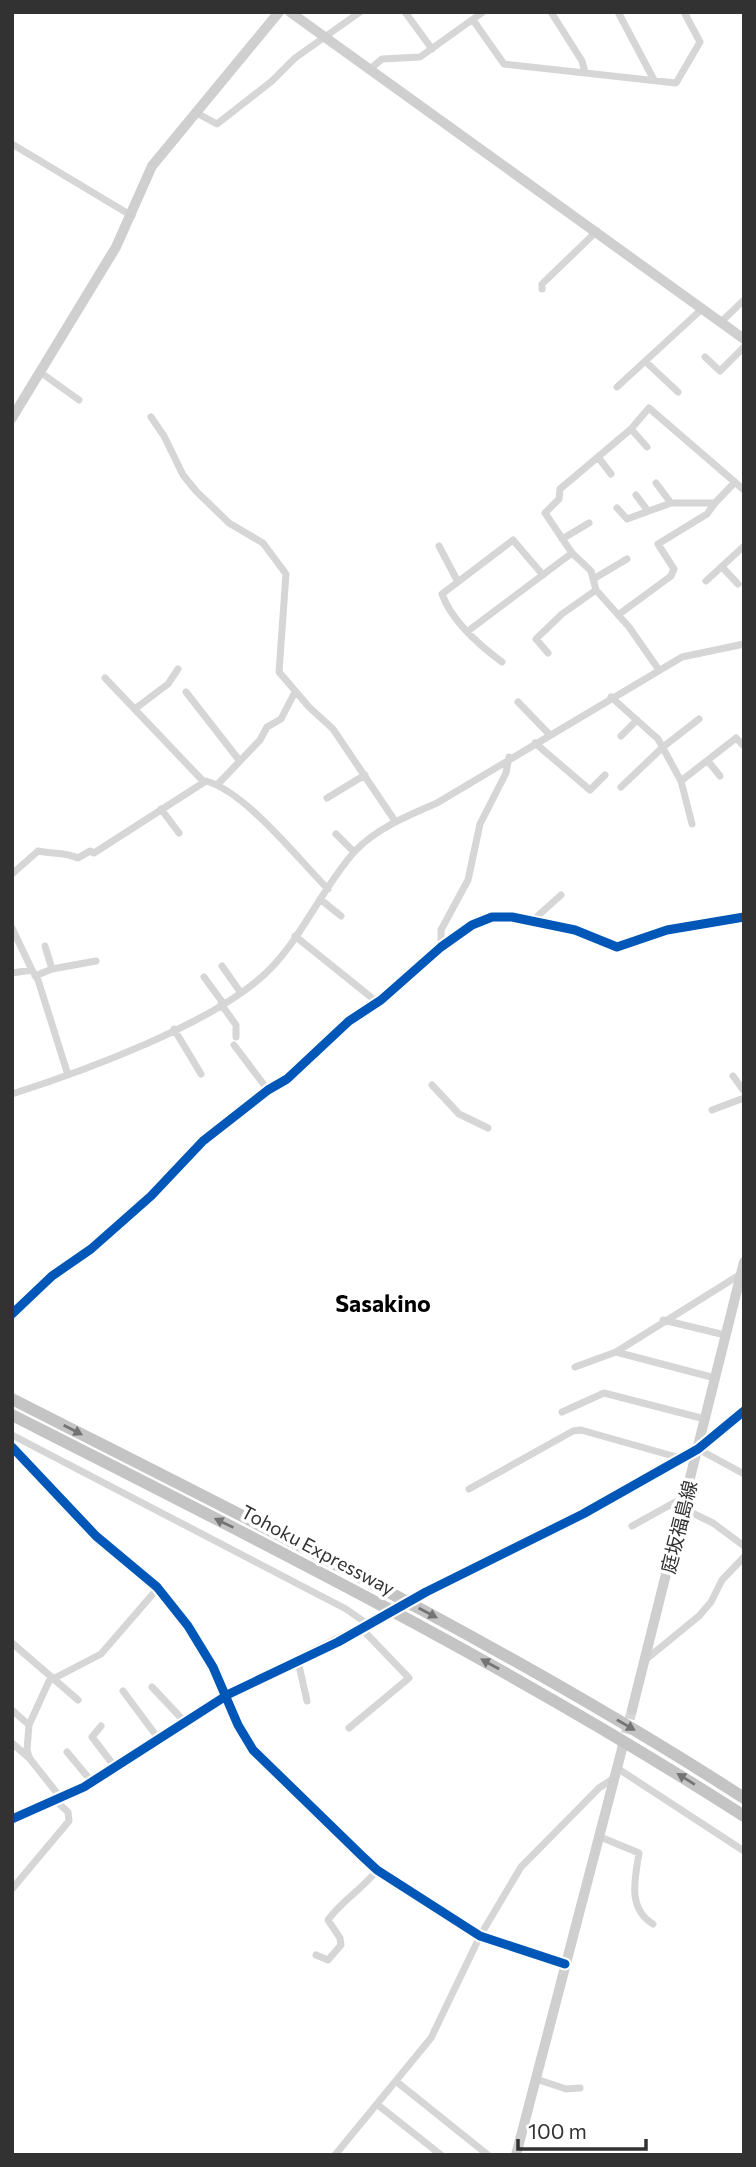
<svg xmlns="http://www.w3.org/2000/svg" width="756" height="2167" font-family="Commissioner,'Noto Sans JP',sans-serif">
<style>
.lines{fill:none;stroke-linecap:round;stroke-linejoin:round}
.secondary-tunnel{stroke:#d6d6d6;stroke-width:10;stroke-dasharray:10 5;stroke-linecap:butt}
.street{stroke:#d6d6d6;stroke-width:7}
.secondary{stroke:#cfcfcf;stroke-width:10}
.highway{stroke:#c4c4c4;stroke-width:12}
.cycleway-casing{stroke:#fff;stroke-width:13}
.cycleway{stroke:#0057b8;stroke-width:9}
.oneway{fill:#747474}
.labels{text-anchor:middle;stroke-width:7;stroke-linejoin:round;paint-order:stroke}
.street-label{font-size:19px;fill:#323232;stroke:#fff}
.quarter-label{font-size:23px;font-weight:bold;fill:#000;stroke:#fff}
</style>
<rect width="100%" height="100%" fill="#fff"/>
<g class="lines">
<path class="secondary-tunnel" d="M382,1618L426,1592
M622,1748L632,1710"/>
<path class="street" d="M405,12L432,49
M551,12L582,61L585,72
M618,12L654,80
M473,20L504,64L676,83L700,42L684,12
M370,69L382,59L420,57L483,12
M195,112L217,124L272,81L295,58L360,12
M12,144L132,216
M542,289V284L597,231
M722,321L744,300
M705,357L720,371L744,347
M646,362L678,392
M40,372L79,400
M617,387L703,308
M151,417L164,436L183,475L196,491L229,523L263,543L286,574L279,672L309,707L333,729L395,821
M631,429L647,447
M598,457L611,474
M656,483L671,503
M636,495L648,511
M617,508L627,519L671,503H715L735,482
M562,539L589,523
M439,546L458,582
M722,567L738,584
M595,578L627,559
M706,581L744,546
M618,615L671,576L674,569L658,544L707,514L715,503
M468,631L572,553
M548,653L536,639L562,614L596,590
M502,662C479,645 452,622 442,594L513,540L543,575
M659,670L629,627L596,590L591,571L572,553L545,513L559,499L560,489L631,429L649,408L744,490
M105,678L203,781
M186,692L239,760
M611,697L658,739L681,781L692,824
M518,702L549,734
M136,708L168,684L178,669
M621,736L637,720
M535,743L590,790L605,775
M708,761L720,776
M681,781L736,738L744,746
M218,784L260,740L267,727L281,719L295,692
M621,787L663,747L699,719
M327,798L365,775
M161,809L179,833
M336,834L354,852
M12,874L38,851C51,854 65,852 78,858L90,851L94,853L206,781C246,792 297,858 328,889
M320,899L341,916
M531,922L561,895
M12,928L32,970
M295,936L377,1002
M45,946L52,969
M441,947V930L468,880L480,824L506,773L509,757
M222,966L241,993
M12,973L32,970L38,980L68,1075
M35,976L52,969L96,961
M204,977L223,1003
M221,1004L236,1025V1037
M174,1029L201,1074
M234,1045L268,1090
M733,1076L744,1091
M432,1085L459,1114L488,1128
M12,1094C84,1071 213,1024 267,972C302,938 322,888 355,851C377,828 409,815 437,803L682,657L744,644
M712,1110L744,1098
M12,1314L52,1276L91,1249L151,1196L203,1141L268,1090L287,1079L349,1021L381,1000L441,947L472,925L492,917H512L575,930L617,947L667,930L744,917
M663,1320L725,1335
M616,1352L741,1274
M575,1367L616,1352L715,1378
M744,1411L698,1449L744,1474
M562,1412L604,1393L705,1419
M12,1435L346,1609L369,1625
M12,1447L96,1536L157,1587L188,1626L213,1667L238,1725L253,1750L362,1856L377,1870L480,1936L565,1964
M469,1489L573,1431L581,1430L680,1458
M684,1509L713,1523L744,1546
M632,1526L677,1501L686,1500
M12,1643L78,1700
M298,1661L307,1701
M644,1661L699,1616L711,1602L722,1580L744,1557
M152,1687L184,1721
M123,1691L158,1738
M12,1710L29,1725
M101,1726L92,1737L115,1767
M349,1728L409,1678L362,1629
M12,1743L28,1757
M67,1752L92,1782
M617,1768L744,1851
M61,1798L30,1759L27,1750L29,1725L49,1681L101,1654L158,1588
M598,1836L639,1853C635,1879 627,1908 653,1924
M12,1889L69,1821L68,1812L56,1801
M316,1955L328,1960L341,1945L340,1938L328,1920C342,1900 363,1889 377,1870
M536,2079L566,2089L580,2088
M397,2082L488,2155
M378,2105L441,2155
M335,2155L431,2038L480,1936L521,1867L599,1788L614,1778"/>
<path class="secondary" d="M290,12L744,339
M12,418L116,247L152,166L279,12
M426,1592L583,1514L698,1449
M632,1710L744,1262
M12,1819L84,1787L229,1694L382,1618
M516,2155L622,1749"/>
<path class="highway" d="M12,1399C260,1525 510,1647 744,1798
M12,1415C261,1541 509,1665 744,1816"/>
<defs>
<path id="cycleway" d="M12,1314L52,1276L91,1249L151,1196L203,1141L268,1090L287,1079L349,1021L381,1000L441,947L472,925L492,917H512L575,930L617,947L667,930L744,917
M12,1447L96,1536L157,1587L188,1626L213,1667L238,1725L253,1750L362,1856L377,1870L480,1936L565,1964
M12,1819L84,1787L229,1694L338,1642L426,1592L583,1514L698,1449L744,1411"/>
</defs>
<use href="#cycleway" class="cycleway-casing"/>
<use href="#cycleway" class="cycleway"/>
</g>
<defs><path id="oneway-solid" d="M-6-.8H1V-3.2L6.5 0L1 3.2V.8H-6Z" transform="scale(1.75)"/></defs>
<g class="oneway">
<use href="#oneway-solid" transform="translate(73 1430) rotate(27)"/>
<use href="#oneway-solid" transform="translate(224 1523) rotate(-154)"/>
<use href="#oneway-solid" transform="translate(428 1613) rotate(28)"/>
<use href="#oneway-solid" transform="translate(490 1664) rotate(-151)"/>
<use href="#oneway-solid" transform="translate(626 1725) rotate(30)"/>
<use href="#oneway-solid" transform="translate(686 1779) rotate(-148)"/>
</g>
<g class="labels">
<g class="street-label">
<text transform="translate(679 1527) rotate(-76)" y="7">庭坂福島線</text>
<text transform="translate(318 1550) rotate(28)" y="7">Tohoku Expressway</text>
</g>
<g class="quarter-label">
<text x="383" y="1312">Sasakino</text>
</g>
</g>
<rect width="756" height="2167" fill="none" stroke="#323232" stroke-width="28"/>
<path d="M518 2139v10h128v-10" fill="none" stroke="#323232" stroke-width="3.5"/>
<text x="528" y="2139" font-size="21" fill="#323232" stroke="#ffffff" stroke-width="5" paint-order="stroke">100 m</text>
</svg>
